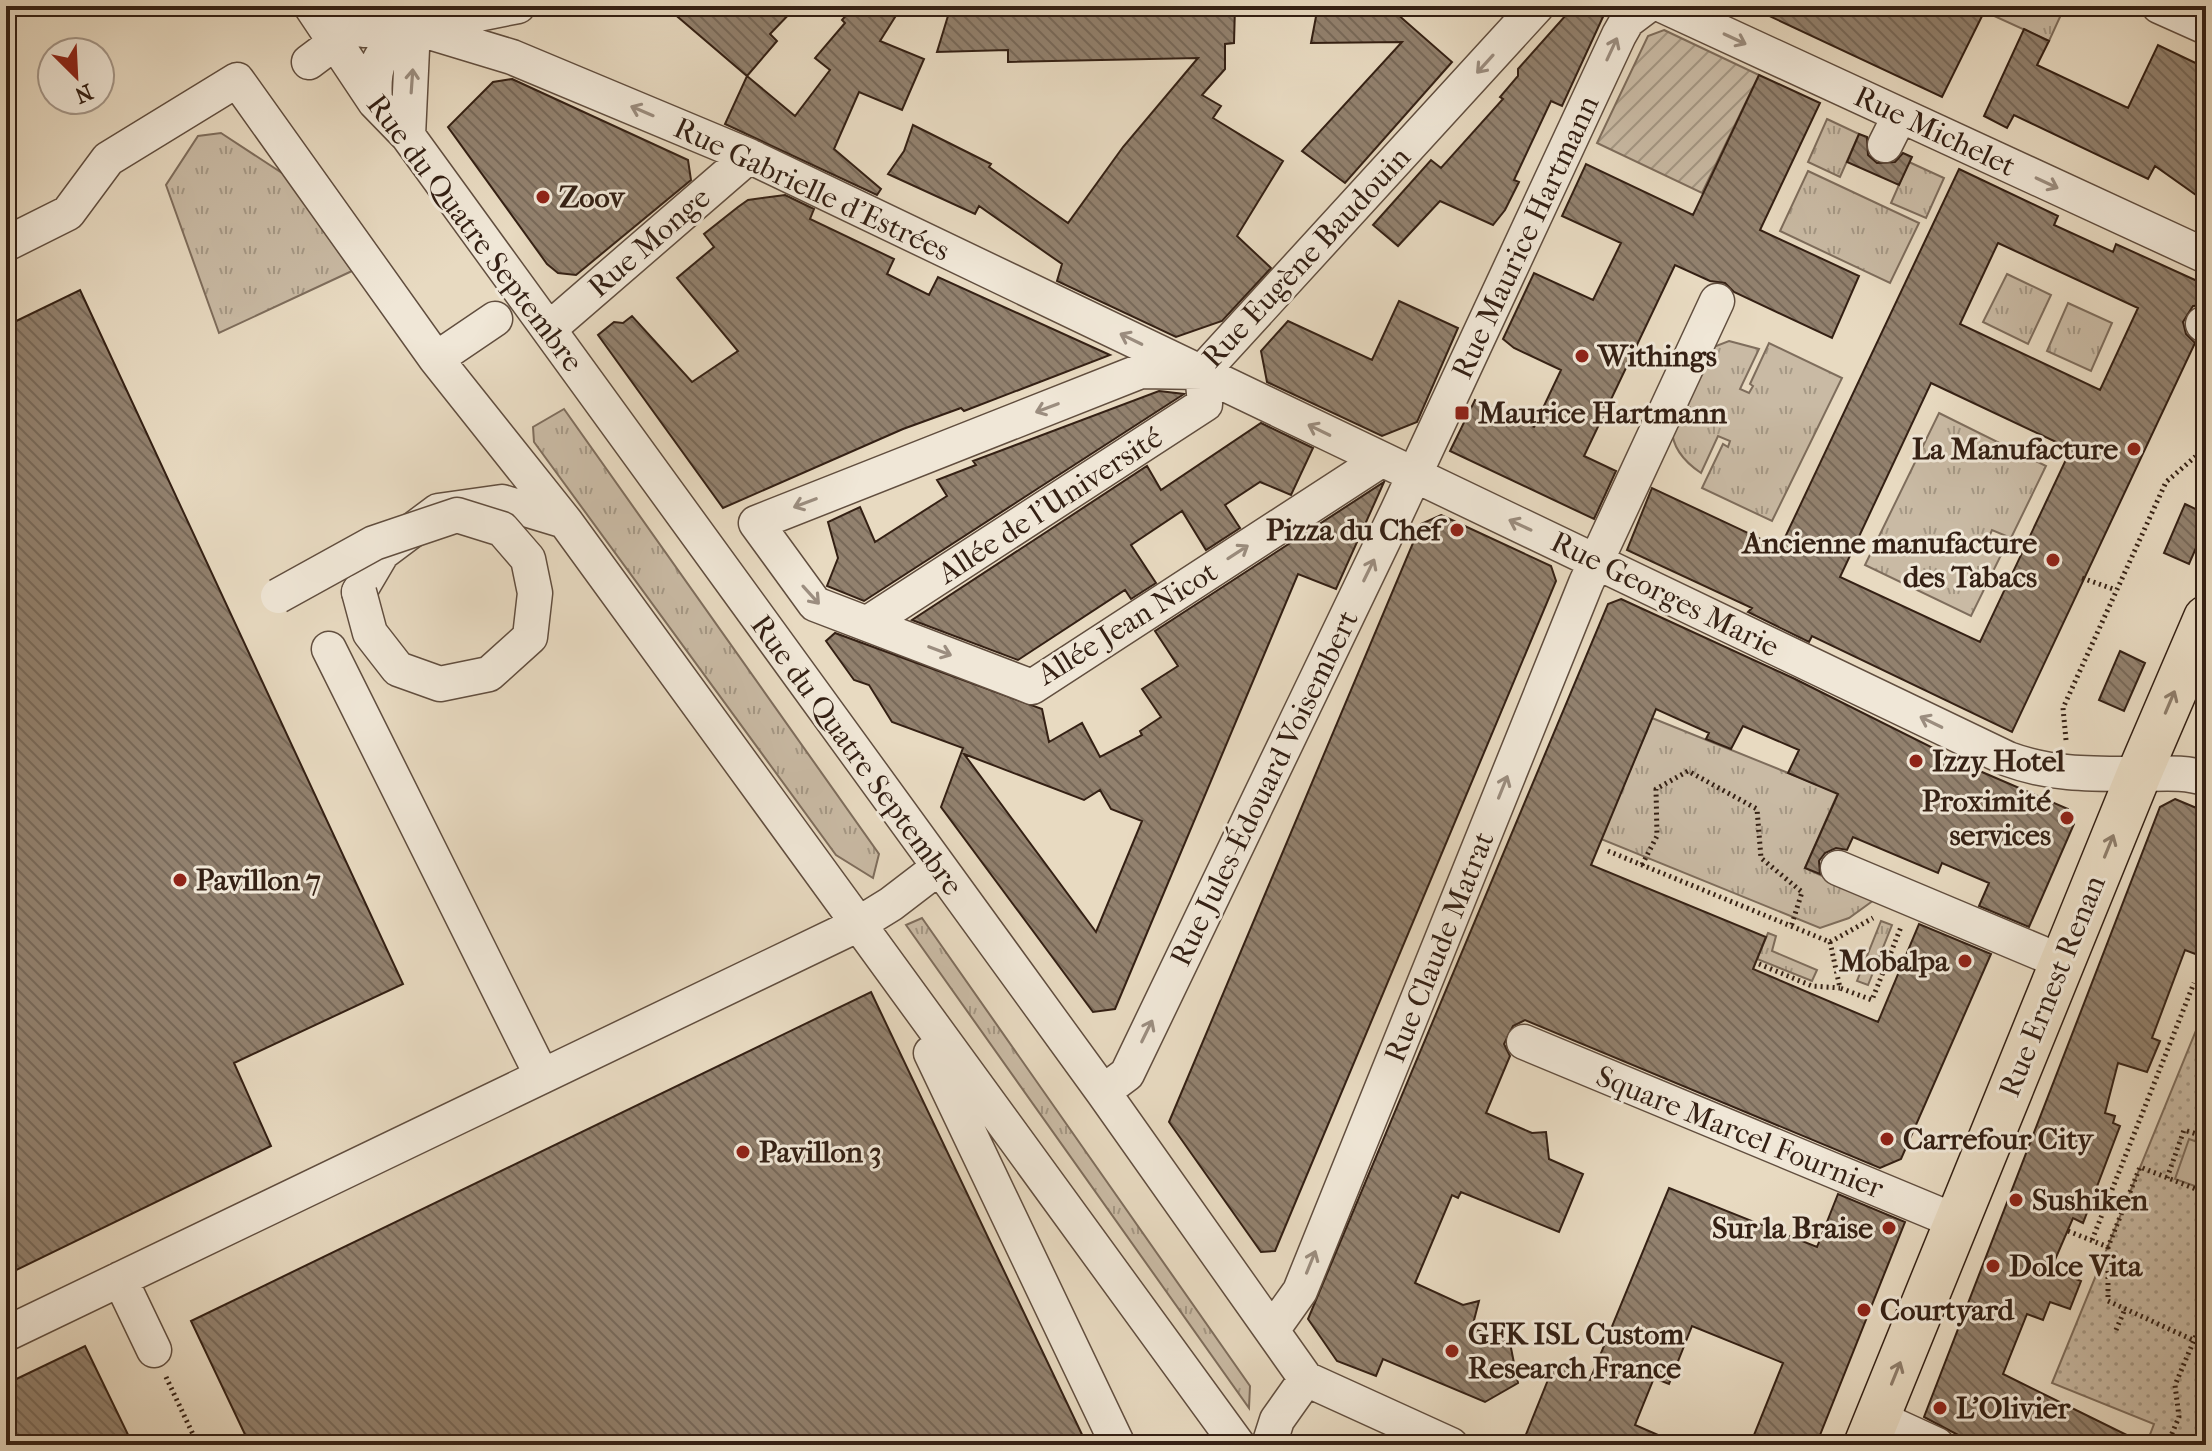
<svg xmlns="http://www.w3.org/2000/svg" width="2212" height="1451" font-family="'IM FELL French Canon',serif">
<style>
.grass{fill:url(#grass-tufts);stroke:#7e6d5c;stroke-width:2}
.park{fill:url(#park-dots);stroke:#7e6d5c;stroke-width:2}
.garden{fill:url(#garden-furrows);stroke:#7e6d5c;stroke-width:2}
.pitch{fill:#c9baa4;stroke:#7e6d5c;stroke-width:2}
.building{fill:url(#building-back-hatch);stroke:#342014;stroke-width:2;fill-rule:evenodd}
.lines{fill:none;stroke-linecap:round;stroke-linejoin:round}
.minor-casing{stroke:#614e3f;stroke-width:37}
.major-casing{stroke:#342014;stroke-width:47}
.path{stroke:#342014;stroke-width:5;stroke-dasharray:2 4;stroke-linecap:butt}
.minor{stroke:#f0e7d7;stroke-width:34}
.major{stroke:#e8dac1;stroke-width:44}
.minor-bridge-casing{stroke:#614e3f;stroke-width:37;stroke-linecap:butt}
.minor-bridge{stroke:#f0e7d7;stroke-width:34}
.oneway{stroke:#9b8d7f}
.oneway2{stroke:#8e7d6a}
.poi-dot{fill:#8f2418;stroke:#f0e7d7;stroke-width:3}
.labels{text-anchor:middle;stroke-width:6;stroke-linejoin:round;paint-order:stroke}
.street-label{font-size:30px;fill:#342014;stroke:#f0e7d7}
.poi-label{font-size:30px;font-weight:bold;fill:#342014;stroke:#f0e7d7;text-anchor:start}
</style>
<defs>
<pattern id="grass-tufts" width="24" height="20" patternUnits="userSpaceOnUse" patternTransform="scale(2)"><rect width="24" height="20" fill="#c9baa4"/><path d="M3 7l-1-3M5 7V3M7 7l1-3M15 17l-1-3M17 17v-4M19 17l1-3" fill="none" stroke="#a49784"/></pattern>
<pattern id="park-dots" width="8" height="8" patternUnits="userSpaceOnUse" patternTransform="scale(2)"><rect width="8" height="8" fill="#c9baa4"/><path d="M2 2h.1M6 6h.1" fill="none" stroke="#a49784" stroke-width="1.8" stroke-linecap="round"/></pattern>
<pattern id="garden-furrows" width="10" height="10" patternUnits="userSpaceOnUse" patternTransform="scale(2)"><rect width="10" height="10" fill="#c9baa4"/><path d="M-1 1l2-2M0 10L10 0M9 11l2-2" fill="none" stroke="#a49784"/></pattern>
<pattern id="building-back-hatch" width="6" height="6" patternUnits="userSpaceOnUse" patternTransform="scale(2)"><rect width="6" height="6" fill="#92816e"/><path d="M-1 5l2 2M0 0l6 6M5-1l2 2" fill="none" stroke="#786959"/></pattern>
</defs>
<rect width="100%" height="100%" fill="#e8dac1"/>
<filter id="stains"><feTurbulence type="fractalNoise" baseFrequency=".0025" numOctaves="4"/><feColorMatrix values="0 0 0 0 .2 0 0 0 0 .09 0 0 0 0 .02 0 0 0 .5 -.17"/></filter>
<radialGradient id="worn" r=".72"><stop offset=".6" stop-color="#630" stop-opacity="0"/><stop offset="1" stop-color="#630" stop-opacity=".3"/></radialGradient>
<path class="grass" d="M1933,6H2065L2049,41L1979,9Z
M1827,119L1859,134L1840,177L1808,162Z
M221,133L285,175L352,271L219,333L166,185L198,136Z
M1909,162L1944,178L1926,218L1891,203Z
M1808,171L1919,223L1890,283L1780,231Z
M2007,274L2051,295L2028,344L1983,322Z
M2068,303L2112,323L2091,371L2047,351Z
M1729,341L1759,349L1740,389L1749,393L1753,386L1750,384L1769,343L1842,378L1772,521L1702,488L1723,444L1728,447L1730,441L1718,436L1701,473C1646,436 1682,397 1703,351Z
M564,409L879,854L873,878L836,855L534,442L533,427Z
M1939,413L2046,466L2011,538L1992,530L1988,539L2005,547L1971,616L1865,565Z
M1652,718L1838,793L1805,868L1874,900L1849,918L1820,928L1601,839Z
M922,918L1250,1386L1249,1408L906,925Z
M1881,921L1892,925L1868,985L1857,981Z
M1768,933L1776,936L1772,951L1817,970L1812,981L1757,959Z"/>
<path class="park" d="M2206,1006V1428L2199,1445H2146L2154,1424L2052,1383Z"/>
<path class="garden" d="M1664,30L1759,75L1702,193L1597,143L1648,36Z"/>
<path class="pitch" d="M2189,1139L2206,1145V1190L2175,1179Z"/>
<path class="building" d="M665,6H797L770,34L777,41L747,76Z
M854,6H902L880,41L924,59L902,110L859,92L834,149L881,189L877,195L725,124L747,76L795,116L830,70L815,58L845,23L842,20Z
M951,6H1235L1234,43L1225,44V69L1202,95L1221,106L1213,118L1283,161L1237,236L1271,268L1222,321L1176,337L1057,281L1062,264L979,206L975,214L888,174L904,151L913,125L991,164L989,167L1068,223L1123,147L1198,58L1008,62V50L937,52Z
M1318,6H1388L1452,62L1345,183L1302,151L1402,42L1311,43Z
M1574,6H1608L1562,106L1551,101L1514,180L1519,182L1505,210L1493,225L1440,201L1398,246L1373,225L1431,160L1441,168L1503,99L1500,97L1518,76V69Z
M1748,6H1987L1942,97Z
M2024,29L2049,41L2037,65L2128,108L2158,45L2206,68V202L2155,166L2148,179L2014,115L2007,128L1984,116Z
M1759,75L1820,103L1760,230L1859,276L1832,338L1734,292L1725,283L1710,281L1675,265L1584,456L1616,471L1594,519L1450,451L1475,400L1534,427L1561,370L1514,348L1503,339L1534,273L1593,300L1621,243L1562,216L1586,164L1693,215Z
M512,79L688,160L691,180L576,275L558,273L547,264L448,127L493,82Z
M1859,134L1867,137L1868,155L1877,163L1895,162L1903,153L1912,157L1899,185L1847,162Z
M1959,169L2058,216L2054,225L2113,252L2116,244L2206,285V305L2193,306L2183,322L2186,334L2195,343L2012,732L1812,636L1809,642L1748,612L1752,608L1627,550L1652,488L1780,548ZM1998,243L2138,308L2100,390L1960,324ZM1931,383L2071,449L1980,642L1840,577Z
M785,195L814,209L810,219L894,259L887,274L929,295L938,277L1110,355L964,411L961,408L903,429L723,508L598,335L614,322L623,323L632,316L692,382L738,351L677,278L714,247L704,234L738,207L748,200Z
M80,290L403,984L234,1063L271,1146L6,1275V326Z
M1399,301L1458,328L1417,422L1382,436L1267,382L1261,351L1288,321L1372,360Z
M1159,391L1184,394L864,601L827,586L838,558L828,522L860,507L875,542L947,496L937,480L976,465L973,461Z
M1261,423L1313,448L1291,495L1260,482L1225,505L1240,528L1206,550L1182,511L1131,545L1156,583L1131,599L1125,590L1018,660L912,620L1147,466L1161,490Z
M1384,482L1336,589L1298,574L1115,1009L1093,1012L941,807L963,748L892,722L869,685L854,680L826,641L835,633L1042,709L1049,742L1082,723L1100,757L1142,735L1140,731L1161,717L1142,689L1178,666L1155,631ZM964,754L1084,800L1100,790L1111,809L1142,821L1096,932Z
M2185,504L2206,514V525L2189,564L2164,553Z
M1441,515L1551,566L1556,581L1275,1251L1261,1252L1169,1122L1421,524Z
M1621,599L1795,679L1975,769L2068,809L2074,824L2029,927L1979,906L1989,883L1942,863L1938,873L1853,837L1847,850L1836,848L1825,853L1819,861L1820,874L1805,868L1838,794L1788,773L1799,750L1743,726L1731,749L1706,739L1709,733L1656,709L1591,865L1766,937L1753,969L1878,1022L1919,924L1991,954L1901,1159L1880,1168L1525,1020L1513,1026L1504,1044L1510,1056L1486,1113L1532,1133L1546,1132L1549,1159L1583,1174L1559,1232L1461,1192L1458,1198L1452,1195L1415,1283L1463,1305L1479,1301L1472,1328L1510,1343L1518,1383L1485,1402L1383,1359L1376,1376L1337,1361L1308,1319L1608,604Z
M2120,651L2145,663L2124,711L2099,700Z
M2175,799L2206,812V958L2185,950L2152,1038L2160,1041L2147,1072L2118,1063L2105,1113L2115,1116L2113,1123L2120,1126L2083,1223L2073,1218L2051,1269L2081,1281L2070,1309L2050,1302L2043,1320L2027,1314L2003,1374L2147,1445H1977L1924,1417L2160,807Z
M871,992L1087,1445H250L191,1321Z
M1669,1188L1817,1247L1838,1194L1905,1222L1816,1445H1750L1783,1363L1692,1326L1669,1384L1654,1378L1635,1425L1681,1445H1543L1525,1437L1554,1365L1590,1380Z
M85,1346L133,1445H6V1384Z"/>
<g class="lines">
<defs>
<path id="minor" d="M311,6L375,102L408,136L1103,1092L1306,1379L1451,1445
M329,6L363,30L413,27L518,6
M374,6L413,27L512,57L749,156L2008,759C2051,775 2092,774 2138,774C2160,774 2185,771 2206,779
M1664,6L2206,256
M2159,6L2206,27
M309,62L333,44
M375,102C372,59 380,54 413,27
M408,136L413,27
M1885,145L1900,115
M6,244L68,213L108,159L237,80L436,359L495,319
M2203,324L2206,326
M549,329L749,156
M436,359L565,521
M1381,460L1032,687L815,604L756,523L1141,371L1202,372L1537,6
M359,592L382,553L438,511L502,502L565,521L1238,1445
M868,623L1205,404L1202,372
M329,649L542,1076
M1838,868L2062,962
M1524,1042L1955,1221
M931,1053L1118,1445
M1103,1092L1127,1074L1397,512L1619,35L1627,21L1647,6
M120,1279L154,1350
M1273,1329L1300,1291L1586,583L1717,301
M6,1334L857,925L891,904L938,868
M1878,1418L1937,1445
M1269,1445L1277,1420L1306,1379"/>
<path id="major" d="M1866,1445L2139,774L2206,618"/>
</defs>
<use href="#minor" class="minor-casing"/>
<use href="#major" class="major-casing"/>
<path class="path" d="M2010,544L2021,549
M2082,578L2116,590
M2066,740L2063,708L2166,482L2195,457L2206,434
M1608,851L1830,942L1873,918
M1642,865L1657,836L1656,789L1688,771L1757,809L1761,858L1802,892L1791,927
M1830,942L1840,988L1872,1000L1901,927
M1759,964L1812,986L1840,988
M2167,1178L2184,1130L2206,1137
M2068,1231L2108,1247L2140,1167L2206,1193
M2092,1240L2194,983
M2108,1247V1301L2193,1340
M2116,1330L2125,1309
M166,1377L198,1445
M2167,1445L2179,1417L2175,1385L2206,1312"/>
<use href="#minor" class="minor"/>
<use href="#major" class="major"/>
<defs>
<path id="minor-bridge" d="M278,596L374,543L457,515L502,529L528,559L535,593L530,637L489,674L440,684L398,669L370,633L359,592"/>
</defs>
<use href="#minor-bridge" class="minor-bridge-casing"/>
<use href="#minor-bridge" class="minor-bridge"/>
</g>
<defs><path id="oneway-shaft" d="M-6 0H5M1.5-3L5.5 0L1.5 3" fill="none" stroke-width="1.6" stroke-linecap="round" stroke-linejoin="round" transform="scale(2)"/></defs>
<g class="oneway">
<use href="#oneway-shaft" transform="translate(1735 39) rotate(25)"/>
<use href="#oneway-shaft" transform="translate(1612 49) rotate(-65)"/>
<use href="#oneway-shaft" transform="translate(1485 64) rotate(132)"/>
<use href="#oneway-shaft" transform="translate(412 81) rotate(-86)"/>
<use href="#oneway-shaft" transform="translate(642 111) rotate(-157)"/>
<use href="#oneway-shaft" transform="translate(2047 183) rotate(25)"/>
<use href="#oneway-shaft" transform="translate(1131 339) rotate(-154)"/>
<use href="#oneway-shaft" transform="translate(1047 408) rotate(159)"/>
<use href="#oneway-shaft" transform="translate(1319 430) rotate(-154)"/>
<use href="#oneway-shaft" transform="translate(805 503) rotate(159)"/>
<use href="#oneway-shaft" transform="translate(1520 525) rotate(-155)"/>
<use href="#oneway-shaft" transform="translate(1238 552) rotate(-33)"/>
<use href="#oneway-shaft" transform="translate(1369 570) rotate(-64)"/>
<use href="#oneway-shaft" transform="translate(811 595) rotate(48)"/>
<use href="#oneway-shaft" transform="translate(940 651) rotate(21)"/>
<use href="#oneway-shaft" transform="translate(1931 722) rotate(-154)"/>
<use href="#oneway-shaft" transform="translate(1503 787) rotate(-68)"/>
<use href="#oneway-shaft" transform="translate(1147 1031) rotate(-64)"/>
<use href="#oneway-shaft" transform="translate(1311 1262) rotate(-68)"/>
</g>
<g class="oneway2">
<use href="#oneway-shaft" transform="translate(2170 702) rotate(-67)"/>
<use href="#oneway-shaft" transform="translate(2109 846) rotate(-68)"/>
<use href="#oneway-shaft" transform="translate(1896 1373) rotate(-68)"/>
</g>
<g class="poi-dot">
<circle cx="543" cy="197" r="8"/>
<circle cx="1582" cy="356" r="8"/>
<rect x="1454" y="405" width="16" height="16" rx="4"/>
<circle cx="2134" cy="449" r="8"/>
<circle cx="1457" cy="530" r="8"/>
<circle cx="2053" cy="560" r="8"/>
<circle cx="1916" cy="761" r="8"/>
<circle cx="2067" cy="818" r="8"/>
<circle cx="180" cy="880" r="8"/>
<circle cx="1965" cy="961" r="8"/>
<circle cx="1887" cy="1139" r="8"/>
<circle cx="743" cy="1152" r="8"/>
<circle cx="2016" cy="1200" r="8"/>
<circle cx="1889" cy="1228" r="8"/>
<circle cx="1993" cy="1266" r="8"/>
<circle cx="1864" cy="1310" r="8"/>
<circle cx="1452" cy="1351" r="8"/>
<circle cx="1940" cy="1408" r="8"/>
</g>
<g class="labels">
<g class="street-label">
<text transform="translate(1935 131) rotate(25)" y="10">Rue Michelet</text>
<text transform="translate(812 189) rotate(25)" y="10">Rue Gabrielle d'Estrées</text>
<text transform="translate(475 233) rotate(53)" y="10">Rue du Quatre Septembre</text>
<text transform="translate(1525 237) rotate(-65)" y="10">Rue Maurice Hartmann</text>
<text transform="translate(649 242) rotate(-41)" y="10">Rue Monge</text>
<text transform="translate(1306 257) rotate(-47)" y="10">Rue Eugène Baudouin</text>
<text transform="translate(1050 505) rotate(-33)" y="10">Allée de l'Université</text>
<text transform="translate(1665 594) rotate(26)" y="10">Rue Georges Marie</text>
<text transform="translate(1127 623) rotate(-32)" y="10">Allée Jean Nicot</text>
<text transform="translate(857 755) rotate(54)" y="10">Rue du Quatre Septembre</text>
<text transform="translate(1264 788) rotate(-64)" y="10">Rue Jules-Édouard Voisembert</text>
<text transform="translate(1439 947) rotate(-68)" y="10">Rue Claude Matrat</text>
<text transform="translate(2052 986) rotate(-68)" y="10">Rue Ernest Renan</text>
<text transform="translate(1740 1132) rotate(22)" y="10">Square Marcel Fournier</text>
</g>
<g class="poi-label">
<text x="559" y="207">Zoov</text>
<text x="1598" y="366">Withings</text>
<text x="1478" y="423">Maurice Hartmann</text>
<text x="2118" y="459" text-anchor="end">La Manufacture</text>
<text x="1441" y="540" text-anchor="end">Pizza du Chef</text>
<text x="2037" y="553" text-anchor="end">Ancienne manufacture<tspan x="2037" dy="34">des Tabacs</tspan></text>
<text x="1932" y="771">Izzy Hotel</text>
<text x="2051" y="811" text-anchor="end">Proximité<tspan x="2051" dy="34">services</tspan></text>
<text x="196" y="890">Pavillon 7</text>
<text x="1949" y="971" text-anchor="end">Mobalpa</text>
<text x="1903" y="1149">Carrefour City</text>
<text x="759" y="1162">Pavillon 3</text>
<text x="2032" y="1210">Sushiken</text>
<text x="1873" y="1238" text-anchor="end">Sur la Braise</text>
<text x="2009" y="1276">Dolce Vita</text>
<text x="1880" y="1320">Courtyard</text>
<text x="1468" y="1344">GFK ISL Custom<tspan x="1468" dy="34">Research France</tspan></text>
<text x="1956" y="1418">L'Olivier</text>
</g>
</g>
<rect width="2212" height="1451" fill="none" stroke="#e8dac1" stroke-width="32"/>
<rect x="8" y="8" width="2196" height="1435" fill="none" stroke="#342014" stroke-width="4"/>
<rect x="16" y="16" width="2180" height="1419" fill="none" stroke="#342014" stroke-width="2"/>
<g transform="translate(76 76) rotate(156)"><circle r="38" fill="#f0e7d7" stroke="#a59789" stroke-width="2"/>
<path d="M0-6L14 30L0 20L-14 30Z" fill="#8f2418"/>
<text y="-12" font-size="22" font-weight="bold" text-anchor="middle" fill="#342014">N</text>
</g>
<rect width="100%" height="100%" filter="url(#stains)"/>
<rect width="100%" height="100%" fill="url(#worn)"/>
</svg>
